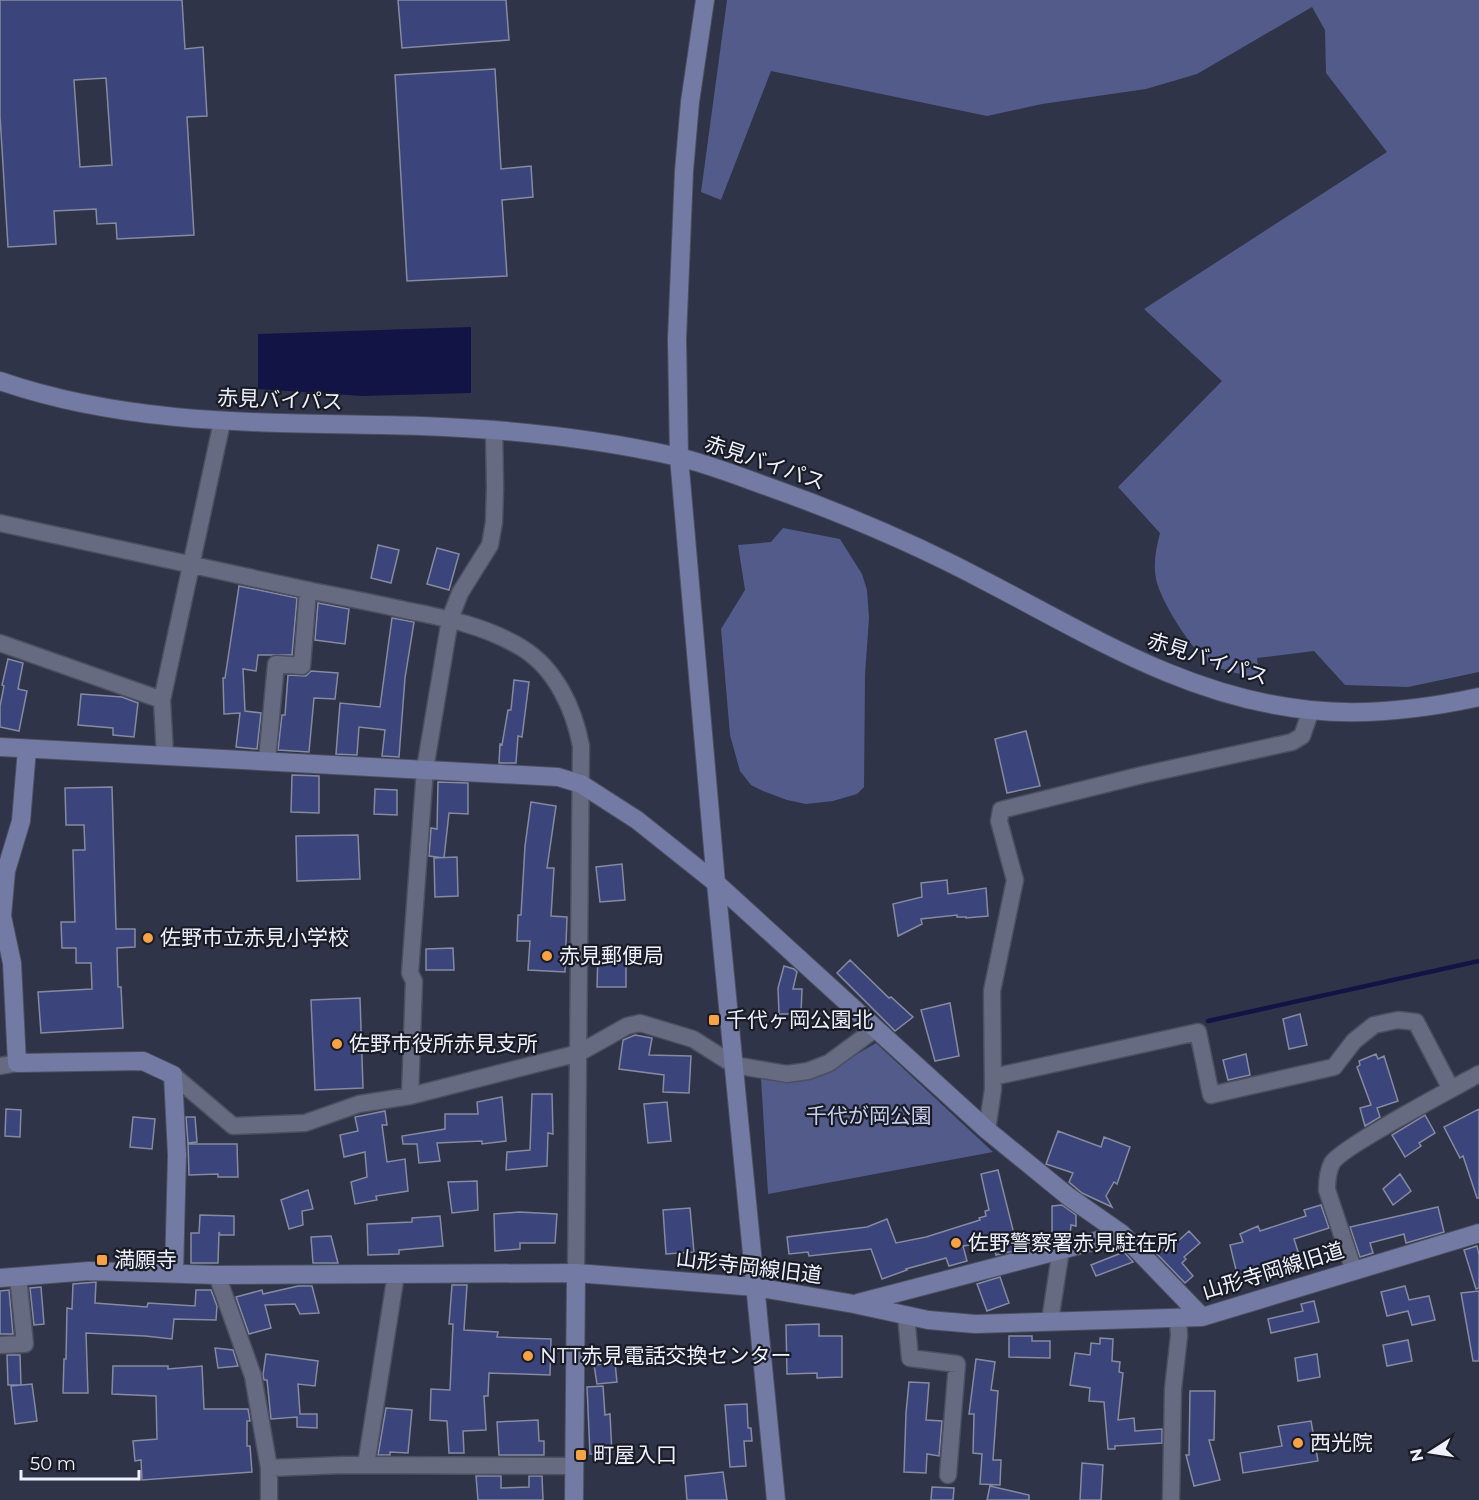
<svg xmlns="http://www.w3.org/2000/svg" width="1479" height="1500" font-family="Montserrat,'Noto Sans JP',sans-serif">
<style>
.green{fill:#525b8a}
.water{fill:#121445}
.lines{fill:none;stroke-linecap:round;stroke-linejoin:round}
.stream{stroke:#121445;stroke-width:4.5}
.building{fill:#3c457b;stroke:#848aa1;stroke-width:1.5;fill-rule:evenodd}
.street-casing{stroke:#4b4f60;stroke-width:19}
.secondary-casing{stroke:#4b4f60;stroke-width:20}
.street{stroke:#666b81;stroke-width:16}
.secondary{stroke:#737ba4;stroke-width:18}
.poi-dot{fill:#f6a247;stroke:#1a1c25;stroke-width:2}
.labels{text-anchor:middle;stroke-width:4.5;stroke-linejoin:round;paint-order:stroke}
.street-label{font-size:21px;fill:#edf0fd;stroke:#1a1c25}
.poi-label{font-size:21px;fill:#edf0fd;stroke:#1a1c25;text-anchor:start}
.park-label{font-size:21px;fill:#c6cef1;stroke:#1a1c25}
</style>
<rect width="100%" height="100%" fill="#303448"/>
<path class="green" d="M727,0H1479V672L1408,687L1345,685L1314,651L1257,658L1260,679C1249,676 1220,670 1211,664C1192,651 1161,602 1156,579C1153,563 1156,549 1160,533L1118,487L1222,381L1144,309L1387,152L1326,73L1325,30L1312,7L1197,74L1146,89L1042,104L987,116L771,71L721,200L701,192Z
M783,528L840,539L862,574L867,590L869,618L865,675L864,787L857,794L833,801L806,804L787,800L763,791L751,785L740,771L730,735L721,629L745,590L738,545L771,542Z
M876,1043L993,1152L768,1194L761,1078L830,1070Z"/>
<path class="water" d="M471,327V393L362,396L258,389V334Z"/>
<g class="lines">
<path class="stream" d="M1208,1021L1479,961"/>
</g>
<path class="building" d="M0,0H182L185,49L203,47L207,116L187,117L194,235L117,239L116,223L97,224L96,209L54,211L56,244L8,247L0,116ZM106,78L112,165L80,167L74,80Z
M398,0H506L509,40L402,48Z
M495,69L501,169L531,166L533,197L502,200L507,276L407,281L395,75Z
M378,545L399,550L391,583L371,578Z
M437,548L459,554L449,590L427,584Z
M239,586L297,598L292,655H258L256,671L243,669L245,711L261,713L257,749L236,747L240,713L224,714L223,678H225Z
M318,603L349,609L345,644L315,640Z
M392,618L414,622L405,678L399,757L382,756L385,730L359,727L357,755L336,754L340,703L380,707Z
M8,659L23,663L18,689L27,691L19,731L0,727V706L4,686L2,685Z
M311,671L338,673L335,699L314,698L309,752L278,750L282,715H285L288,675L306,676Z
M514,680L529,682L522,737L518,736L516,763H499L500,744L502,745L508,710H511Z
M81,694L122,697L138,703L134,737L113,735V728L78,725Z
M1026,731L1040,786L1007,793L995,739Z
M292,775L319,776V813L291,812Z
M438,782L468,783V814L449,813L444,858L429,856L431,828L437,829Z
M112,787L116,929H135V947L117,948L118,987H121L123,1028L41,1033L38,992L92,989L91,963H76V948H62L61,922H75L73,850H85L84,825H66L65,788Z
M375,789L397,790V815L374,814Z
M531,802L556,806L547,868H554L551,916L567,917L565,972L528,970L530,941H517L518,915H521L525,846Z
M358,835L360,879L297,881L296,836Z
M457,857L458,896L435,897L434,858Z
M622,864L625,900L600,902L596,867Z
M947,880L948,894L986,888L988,916L966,918V917H957V915L921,919L922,924L898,936L893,904L922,897L921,883Z
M453,948L454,970H426V949Z
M598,953H626V987H597Z
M850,960L889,998L891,997L913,1017L895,1031L837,973Z
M784,966L794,969L797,972L793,989H802L801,1014H779L778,988Z
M360,998L363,1088L315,1090L311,1000Z
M950,1003L959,1056L935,1061L921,1010Z
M1300,1014L1307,1045L1289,1049L1283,1019Z
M635,1035L652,1038L649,1055L691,1056L689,1093L663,1092L664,1075L619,1069L623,1040Z
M1246,1054L1250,1075L1228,1080L1223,1060Z
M1376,1054L1378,1059L1384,1056L1398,1101L1377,1108L1380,1117L1365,1126L1360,1108L1371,1105L1357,1067L1360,1065L1359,1061Z
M532,1094H552L553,1134L548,1133L547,1166L506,1170L507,1152L530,1150Z
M502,1097L506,1141L482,1144V1141L437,1143L440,1161L419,1163L417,1144H403L402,1136L445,1129V1114H478L477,1102Z
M667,1102L671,1141L648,1143L644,1104Z
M6,1109L21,1110L20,1137L5,1136Z
M1479,1109V1198H1477L1463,1156L1460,1158L1444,1127Z
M385,1111L387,1125H382L387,1162L405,1159L408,1191L376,1196L377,1200L355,1204L351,1182L367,1177L365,1152L344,1157L340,1135L358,1131L355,1117Z
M1425,1115L1435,1133L1419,1143L1421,1146L1405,1157L1392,1135Z
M133,1117L155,1119L152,1149L130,1147Z
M186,1117H195L197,1142L188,1143Z
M1058,1131L1101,1147L1104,1137L1130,1147L1117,1184L1114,1182L1106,1196L1112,1207L1082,1193L1069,1182L1073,1173L1046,1164Z
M188,1144H237L238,1177H218V1174L189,1175Z
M998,1170L1018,1250L996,1255L992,1242L963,1246L967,1261L949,1266L946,1258L906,1269L907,1270L882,1279L871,1249L809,1256L808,1252L789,1254L787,1237L867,1227L887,1219L896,1243L926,1237L980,1220L979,1218L986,1216L985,1211L989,1210L981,1174Z
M1400,1174L1411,1191L1393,1205L1383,1189Z
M477,1181L478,1210L452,1213L448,1182Z
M308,1190L313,1209L302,1211L303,1225L289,1229L281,1200Z
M1062,1205L1076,1215V1226L1071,1225L1070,1236L1052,1241V1206Z
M1321,1205L1329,1228L1294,1239L1302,1264L1278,1272L1277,1268L1238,1278L1230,1245L1243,1242L1240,1234L1258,1226L1260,1231L1306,1216L1304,1210Z
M1438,1207L1444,1232L1406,1243L1404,1234L1370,1243L1373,1253L1360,1257L1350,1227Z
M690,1208L694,1252L666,1254L663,1210Z
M519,1212L557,1214L555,1243H520V1249L495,1251L494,1214Z
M200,1215L234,1216V1235H220L219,1232L218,1263H191V1233H199Z
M440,1216L443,1246L399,1250V1254L368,1255L367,1224L412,1222V1218Z
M1189,1231L1200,1243L1184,1257L1186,1259L1182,1263L1193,1276L1185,1283L1157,1254L1171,1242L1174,1245Z
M331,1236L338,1263H313L311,1237Z
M1477,1246L1479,1254V1288L1476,1289L1464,1250Z
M1124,1252L1133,1262L1096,1276L1091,1265Z
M1000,1277L1009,1303L987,1311L977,1284Z
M96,1282L95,1303L147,1307L148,1303L195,1306L196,1290H211L217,1306L216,1320L174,1319L172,1339L145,1336L86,1333L88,1393H63L64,1359H66L67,1308L72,1309L73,1284Z
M452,1285H467L464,1330L498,1332L497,1337L551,1339L550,1375L489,1373L488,1396H484L486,1430L463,1431L464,1453H449L447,1421L430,1420L431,1389L450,1390L453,1324H449Z
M298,1286H312L319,1313L300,1314L295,1304L265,1305L271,1328L249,1334L236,1297L262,1290L263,1294Z
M1405,1286L1409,1300L1429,1296L1435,1320L1412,1325L1408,1311L1387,1316L1381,1292Z
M41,1287L44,1324L34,1325L30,1288Z
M9,1290L13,1334H0V1291Z
M1479,1291V1361H1473L1461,1293Z
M1314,1301L1319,1322L1271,1333L1268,1319L1303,1311L1301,1304Z
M819,1324V1336H842V1377L817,1378V1373L787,1374L786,1325Z
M1009,1336H1032V1341H1050V1358L1009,1357Z
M1100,1338L1113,1339L1112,1361L1120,1362L1119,1372L1123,1373L1118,1420L1134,1418L1135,1431L1162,1429V1443L1115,1446V1445V1449H1108L1104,1402L1089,1401L1090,1388L1070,1385L1075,1353L1090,1355L1091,1343L1100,1344Z
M1408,1340L1412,1361L1387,1366L1383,1345Z
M215,1348L233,1350L238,1366L218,1368Z
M266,1354L318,1361L315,1386L298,1384L300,1414H317V1428L297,1427V1417L271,1419L267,1380H264L263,1375Z
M1317,1354L1320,1377L1298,1381L1295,1358Z
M7,1355H20L21,1385H8Z
M976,1359L995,1362L991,1390L998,1391L993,1460H1001L1000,1485L980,1484L982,1454L973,1453L974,1414H969Z
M615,1363L617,1382L597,1384L594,1365Z
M113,1366H168V1369L202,1366L204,1409H248L250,1421H247V1446H250L252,1472L142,1480L141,1460L135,1461L133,1441L157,1439L156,1396L112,1394Z
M909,1382L929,1383L926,1420L942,1421L939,1456L927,1454L926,1473L904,1472L906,1413Z
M32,1384L37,1421L15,1424L11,1386Z
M603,1386L605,1415L610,1414L612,1454H590L587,1387Z
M1190,1391H1215L1214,1440H1209L1220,1480L1194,1486L1186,1455H1189Z
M747,1404L748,1428H751L752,1441H744L746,1466L730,1467L725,1405Z
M386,1408L412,1410L408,1453L390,1452V1455H378Z
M538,1420L539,1441H544V1455H499L497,1422Z
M1311,1421L1318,1461L1243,1473L1240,1453L1282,1446L1278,1426Z
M1082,1463L1103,1465L1101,1500H1080Z
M723,1472L727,1500H687L685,1476Z
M476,1476H501V1488L529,1487V1476H542L543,1500H478Z
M990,1486L1029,1495V1500H987Z
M932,1487L954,1488L953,1500H931Z"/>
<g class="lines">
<defs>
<path id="street" d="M0,523C104,546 208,569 312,591C343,597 374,603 405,610C446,618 486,626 522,648C556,669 574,709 581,746L576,1273
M0,643L162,700
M165,756L162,700L222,422
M267,760L276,664L302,666L308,590
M0,1066L17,1063
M173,1075L233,1126L305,1123L359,1104L410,1096L579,1053L627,1026L640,1023L693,1039L734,1065L787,1074L808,1071L829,1063L875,1029
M993,1077L1198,1032L1211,1095L1334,1067L1354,1041L1374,1025L1398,1020L1416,1022L1451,1089
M410,1096L414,981L410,973L425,769L450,619L460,593L490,545L494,522L495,487L494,429
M987,1130L993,1089L992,991L1015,880L999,821L1001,810L1142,775L1292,742L1302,736L1311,710
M1354,1271L1327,1190C1327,1181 1328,1171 1332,1163C1340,1148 1457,1086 1479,1074
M217,1275L253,1376L269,1468V1500
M906,1315L910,1358L957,1364L948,1475
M1050,1321L1061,1249
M0,1345L25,1344L18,1277
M366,1465L396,1274
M269,1468L343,1465L573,1466
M1171,1500L1173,1389L1179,1336L1178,1317"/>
<path id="secondary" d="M705,0L690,102L684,171L677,339L679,457L716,883L776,1500
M0,381C136,428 279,422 421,426C506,429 590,437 674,456C706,463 738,476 769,487C845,514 918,545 989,583C1093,637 1190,698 1310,710C1366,716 1424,709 1479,697
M0,747L558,777L581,784L637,820L716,883L987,1130L1069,1197L1122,1234
M27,749L21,821L6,871L2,916L12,963L17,1063L143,1061L173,1075L177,1155L174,1273
M0,1278L89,1271L217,1275L576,1273L756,1287L854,1304L928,1320L975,1324L1202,1317L1479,1233
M858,1303L1122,1234L1202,1317
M574,1500L576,1273"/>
</defs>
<use href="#street" class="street-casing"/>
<use href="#secondary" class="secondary-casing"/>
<use href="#street" class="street"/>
<use href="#secondary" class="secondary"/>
</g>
<g class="poi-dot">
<circle cx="148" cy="938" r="6"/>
<circle cx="547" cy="956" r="6"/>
<rect x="708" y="1014" width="12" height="12" rx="3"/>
<circle cx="337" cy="1044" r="6"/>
<circle cx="956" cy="1243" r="6"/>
<rect x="96" y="1254" width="12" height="12" rx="3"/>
<circle cx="528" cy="1356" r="6"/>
<circle cx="1298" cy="1443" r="6"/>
<rect x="575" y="1449" width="12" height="12" rx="3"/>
</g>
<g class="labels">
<g class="street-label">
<text transform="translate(280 400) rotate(2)" y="7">赤見バイパス</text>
<text transform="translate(765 463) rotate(19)" y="7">赤見バイパス</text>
<text transform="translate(1208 659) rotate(18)" y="7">赤見バイパス</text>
<text transform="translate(749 1267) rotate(7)" y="7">山形寺岡線旧道</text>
<text transform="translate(1273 1271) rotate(-17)" y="7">山形寺岡線旧道</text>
</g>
<g class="poi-label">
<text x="160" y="945">佐野市立赤見小学校</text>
<text x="559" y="963">赤見郵便局</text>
<text x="726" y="1027">千代ヶ岡公園北</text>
<text x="349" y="1051">佐野市役所赤見支所</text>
<text x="968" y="1250">佐野警察署赤見駐在所</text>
<text x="114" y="1267">満願寺</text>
<text x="540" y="1363">NTT赤見電話交換センター</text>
<text x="1310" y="1450">西光院</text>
<text x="593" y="1462">町屋入口</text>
</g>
<g class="park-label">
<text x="869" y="1123">千代が岡公園</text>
</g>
</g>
<g transform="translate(1431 1452) rotate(258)" stroke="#1a1c25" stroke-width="4.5" paint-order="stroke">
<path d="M0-4.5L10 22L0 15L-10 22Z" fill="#edf0fd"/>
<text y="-9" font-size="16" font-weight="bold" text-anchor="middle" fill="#edf0fd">N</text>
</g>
<path d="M21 1470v9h118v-9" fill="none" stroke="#edf0fd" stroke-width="3"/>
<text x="30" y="1470" font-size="18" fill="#edf0fd" stroke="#1a1c25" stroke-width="4.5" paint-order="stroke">50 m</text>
</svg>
